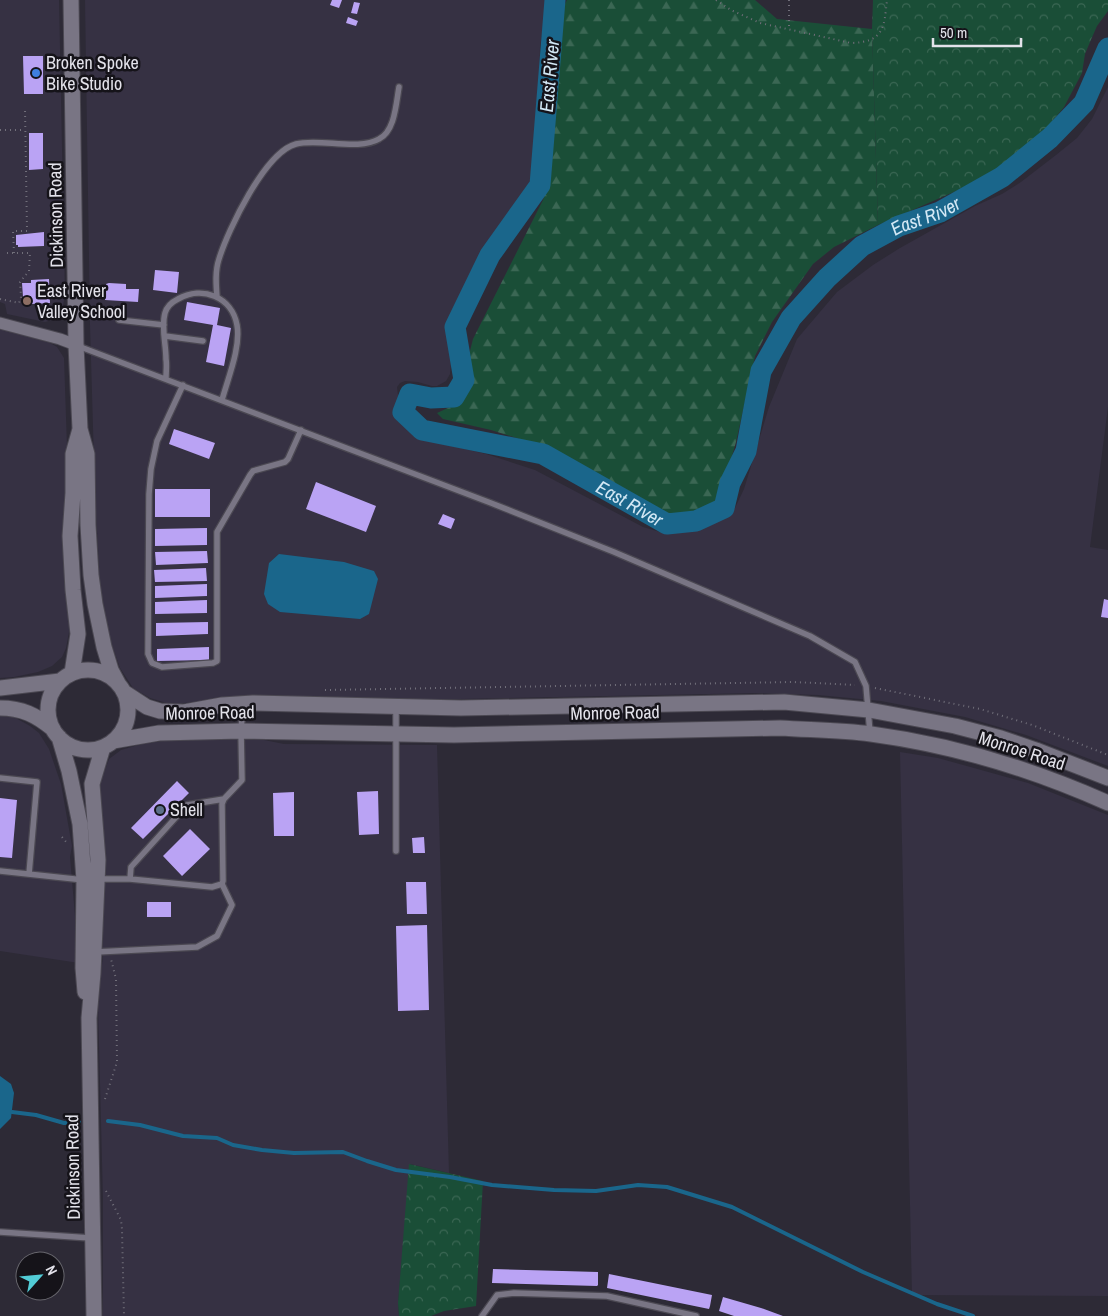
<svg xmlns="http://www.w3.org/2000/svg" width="1108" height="1316" font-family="'Archivo Narrow',sans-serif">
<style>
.built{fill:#363143}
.forest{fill:url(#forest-firs)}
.park{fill:url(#park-crowns)}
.water{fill:#1a668b}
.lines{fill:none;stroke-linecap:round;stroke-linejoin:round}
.stream{stroke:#1a668b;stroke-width:4}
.river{stroke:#1a668b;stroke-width:21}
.building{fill:#baa3f4}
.lane-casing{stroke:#4b4852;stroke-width:8}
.street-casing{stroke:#4b4852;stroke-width:13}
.secondary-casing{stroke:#4b4852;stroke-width:17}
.path{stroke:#716f7a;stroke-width:2;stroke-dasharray:1 4;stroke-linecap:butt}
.lane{stroke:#797584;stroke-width:5.5}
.street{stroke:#797584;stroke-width:11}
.secondary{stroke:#797584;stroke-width:15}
.shop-dot{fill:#3f7fe0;stroke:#151319;stroke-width:2}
.education-dot{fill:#8d6e63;stroke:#151319;stroke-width:2}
.service-dot{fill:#5c6f8a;stroke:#151319;stroke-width:2}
.labels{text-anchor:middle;stroke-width:5;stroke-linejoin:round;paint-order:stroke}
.poi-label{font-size:18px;fill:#e3e2ea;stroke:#151319;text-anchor:start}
.street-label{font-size:18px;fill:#e3e2ea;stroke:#151319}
.water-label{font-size:19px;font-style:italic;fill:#d3e8f5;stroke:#151319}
</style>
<defs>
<pattern id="forest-firs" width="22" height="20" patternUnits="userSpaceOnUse" patternTransform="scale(1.25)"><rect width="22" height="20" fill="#1a4e37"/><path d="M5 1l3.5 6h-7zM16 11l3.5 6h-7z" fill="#3b6754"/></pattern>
<pattern id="park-crowns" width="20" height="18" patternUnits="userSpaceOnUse" patternTransform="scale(1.25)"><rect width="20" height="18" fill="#1a4e37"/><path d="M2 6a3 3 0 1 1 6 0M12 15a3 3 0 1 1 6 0" fill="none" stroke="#3b6754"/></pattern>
</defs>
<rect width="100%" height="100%" fill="#2d2a36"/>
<path class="built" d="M0,0H59L65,296L62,310L52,320L45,322L7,314L5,304L0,302Z
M85,0H547L540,47L538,154L535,170L527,188L481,259L455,316L449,340L451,361L450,374L446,381L437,386H432L418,382L405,381L400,383L397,387L399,404L408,423L425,437L436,442L486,454L535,470L643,527L660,532L686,531L703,526L726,516L735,508L744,489L769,407L797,339L837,292L873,265L900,248L975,206L1002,194L1021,182L1056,155L1077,138L1092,119L1108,87V407L1090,547L1108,550V766L1026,735L965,717L881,701L818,695L758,693L412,700L312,698L275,695L269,697L170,704L150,698L133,688L120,668L107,631L98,572L99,565L95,496L90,325Z
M0,329L50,343L57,347L64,358L68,476L64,573L70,627L66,648L62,657L52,666L38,672L14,677L0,678Z
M0,715L12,716L30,726L39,733L49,749L61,784L72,846L70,857L79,963L0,951Z
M191,738L264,740L284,744L437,745L449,1173L410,1164L398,1303L399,1316H103V1200L98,1004L103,955L102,915L105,854L100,796V783L109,759L121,750L145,743Z
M900,752L938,758L1028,783L1108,815V1296L912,1295Z"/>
<path class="forest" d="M567,0H755L777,19L872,29L878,225L834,247L813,264L772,322L755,356L736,442L721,493L713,504L693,514L675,515L659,510L545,447L491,430L443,419L437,413L459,403L467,393L469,383L468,359L473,339L543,200L551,176L555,68L562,10Z"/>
<path class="park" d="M873,0H1108V11L1097,26L1090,42L1085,54L1082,73L1064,107L1050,124L1018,155L979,181L878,225L872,29Z
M409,1164L483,1181L476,1306L444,1311L431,1316H399L398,1303Z"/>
<path class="water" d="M279,554L344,562L374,571L378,579L369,614L360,619L280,612L268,604L264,594L269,563Z
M0,1076L11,1084L14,1093L11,1118L0,1129Z"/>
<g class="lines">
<path class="stream" d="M12,1112L36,1115L64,1123L79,1122
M108,1121L140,1125L183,1136L217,1138L233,1145L262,1150L294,1153L343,1152L367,1161L396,1170L450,1177L492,1185L554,1190L596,1191L638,1185L667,1187L732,1207L863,1272L937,1304L973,1316"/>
<path class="river" id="s1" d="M555,0L540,185L490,255L455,327L464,380L454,397L431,398L410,394L403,412L422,430L543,454L667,524L696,521L724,508L730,483L746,451L761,371L791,318L827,278L862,246L899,226L940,212L1002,177L1050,138L1084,103L1108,48"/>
</g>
<path class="building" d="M332,0H342L339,8L330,5Z
M354,2L360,3L357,14L351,13Z
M348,17L358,21L356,26L346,23Z
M23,56H43V94H24Z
M29,133H43V169L29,170Z
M44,232V246L18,247V245H16V235Z
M155,270L179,272L177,293L153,290Z
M49,279L50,303L32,304L31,296L23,297L22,283H31V280Z
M109,283L126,284V289H139L138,302L105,300L106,284Z
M187,302L220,308L217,325L231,328L224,366L206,362L213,325L184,320Z
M174,429L215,443L209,459L169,444Z
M316,482L376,506L366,532L306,509Z
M155,489H210V517H155Z
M443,514L455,519L451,529L438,524Z
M207,528V545L155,546V529Z
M207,551L208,563L156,565L155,552Z
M206,568L207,581L155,582L154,570Z
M207,584V596L155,598V586Z
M1104,599L1108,600V618L1101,617Z
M207,600V613L155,614V602Z
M208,622V634L156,636V623Z
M209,647V660L157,661V649Z
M177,781L189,793L143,839L131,828Z
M378,791L379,834L359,835L357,792Z
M294,792V836H274L273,793Z
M0,798L17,800L12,858L0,857Z
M190,829L210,849L182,876L163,856Z
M424,837L425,853H413L412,838Z
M406,882H426L427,914H407Z
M147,902H171V917H147Z
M427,925L429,1010L398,1011L396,926Z
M493,1269L598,1272V1285L597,1286L492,1283Z
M609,1274L712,1295L710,1306L709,1309L607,1288Z
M723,1297L761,1308L783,1316H734L719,1311Z"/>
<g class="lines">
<defs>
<path id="lane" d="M217,297C216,284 215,271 219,259C228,230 265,152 296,144C319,138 359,151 379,139C395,131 396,104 399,87
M119,320L164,325
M165,336L203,341
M78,346L491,503L614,552L810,636L855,662L866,686L870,733
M166,378C166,372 167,365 166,359C166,344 161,327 165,313C167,306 172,302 178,299C202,285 232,297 237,325C241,347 228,378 222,400
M183,385L157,441L151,469L149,494L148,654L152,663L162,667L213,663L217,661V532L250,475L253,471L285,462L288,459L301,430
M396,708V851
M0,778L37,782L29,874
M0,871L84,880
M98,879H130L212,887L222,884L223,881L222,804L224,799L242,780L241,731L243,704
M130,879L131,867L187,805L224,799
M95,952L197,947L217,936L232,905L222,884
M0,1232L91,1238
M482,1316L497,1295L514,1293L607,1296L696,1316"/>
<path id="street" d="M0,323L60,339L76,345"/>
<path id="secondary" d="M71,0L76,345L80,429L87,454L88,525L91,575L95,604L104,647L111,670L118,683
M48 710a40 40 0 1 1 80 0a40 40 0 1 1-80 0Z
M72,673L78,634L73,590L70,536L73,493V454L80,429
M0,688L60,681
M124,692L147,707L160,711L184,712L222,705L253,703L461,708L784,702L869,710L955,726L1001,738L1036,750L1108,778
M0,708C22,708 36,715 53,729
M59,737L69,771L80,824L84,880L83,968L85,992
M113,741L159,733L241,731L454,735L780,728C810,730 841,730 871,734C953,745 1032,769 1108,803
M94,1316L89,1018L93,973L98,860L92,784L103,747"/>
</defs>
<use href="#lane" class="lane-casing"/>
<use href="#street" class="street-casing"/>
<use href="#secondary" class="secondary-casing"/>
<path class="path" d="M716,0L731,10L760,23L851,43C884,42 884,28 887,0
M789,0V29
M0,130H25
M14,253L13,231H27L25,109
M0,299L19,303L21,297L20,282L29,271L30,253H4
M875,688L980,709L1032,725L1108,755
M325,690L793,682L855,685
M62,837L67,843
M105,1099L117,1062L116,979L111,959
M106,1191L121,1220L122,1229L124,1316"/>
<use href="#lane" class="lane"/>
<use href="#street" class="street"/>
<use href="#secondary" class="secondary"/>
</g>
<circle class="shop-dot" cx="36" cy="73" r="5"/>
<circle class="education-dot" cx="27" cy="301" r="5"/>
<circle class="service-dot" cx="160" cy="810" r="5"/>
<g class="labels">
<g class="poi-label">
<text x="46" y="69">Broken Spoke<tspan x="46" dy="21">Bike Studio</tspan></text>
<text x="37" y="297">East River<tspan x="37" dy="21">Valley School</tspan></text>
<text x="170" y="816">Shell</text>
</g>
<g class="street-label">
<text transform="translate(56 215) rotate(-91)" y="6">Dickinson Road</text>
<text transform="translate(210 713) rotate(-1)" y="6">Monroe Road</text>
<text transform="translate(615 713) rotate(-1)" y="6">Monroe Road</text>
<text transform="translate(1022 751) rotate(18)" y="6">Monroe Road</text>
<text transform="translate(73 1167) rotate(-91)" y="6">Dickinson Road</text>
</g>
<g class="water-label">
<text transform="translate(549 76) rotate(-85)" y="7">East River</text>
<text dy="7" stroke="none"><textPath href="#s1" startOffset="1216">East River</textPath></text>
<text dy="7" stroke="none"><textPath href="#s1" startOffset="738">East River</textPath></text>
</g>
</g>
<g transform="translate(40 1276) rotate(63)"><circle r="24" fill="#151319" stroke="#67666d"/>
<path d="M0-4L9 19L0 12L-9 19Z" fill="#52ccd6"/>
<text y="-8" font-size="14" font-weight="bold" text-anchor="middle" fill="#e3e2ea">N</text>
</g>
<path d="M933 38v8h88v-8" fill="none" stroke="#e3e2ea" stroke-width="2.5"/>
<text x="940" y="38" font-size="15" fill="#e3e2ea" stroke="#151319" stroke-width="4" paint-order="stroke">50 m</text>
</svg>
